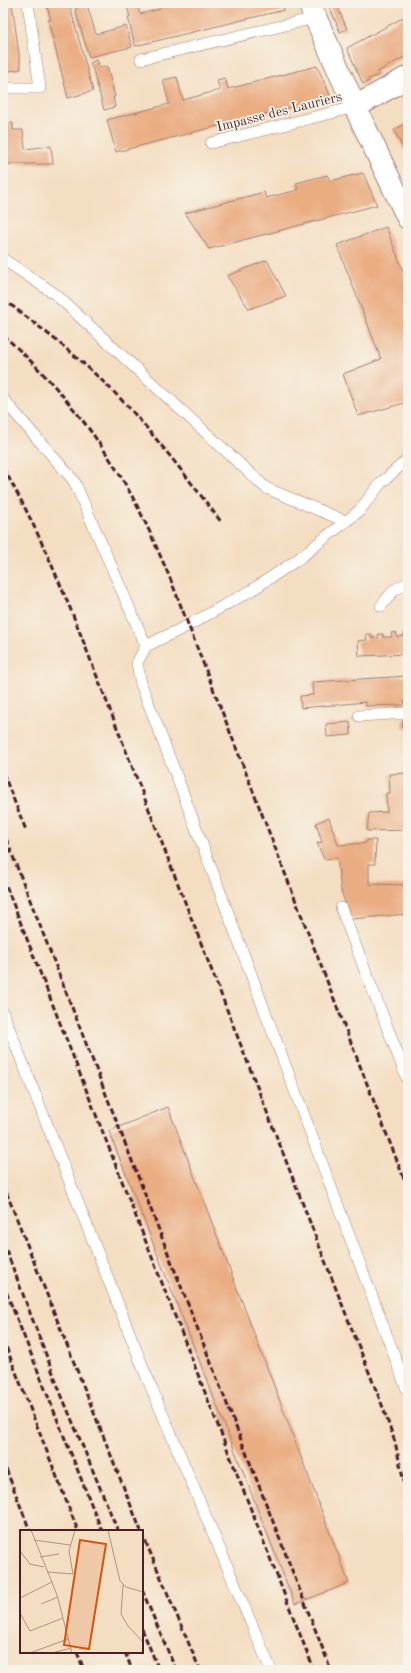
<svg xmlns="http://www.w3.org/2000/svg" width="411" height="1673" font-family="'Old Standard TT',serif">
<style>
.building{fill:#eaac81}
.lines{fill:none;stroke-linecap:round;stroke-linejoin:round}
.lane-casing{stroke:#9f7e76;stroke-width:12}
.street-casing{stroke:#9f7e76;stroke-width:24}
.secondary-casing{stroke:#9f7e76;stroke-width:24}
.lane{stroke:#fff;stroke-width:11}
.street{stroke:#fff;stroke-width:22}
.secondary{stroke:#fff;stroke-width:22}
.rail{stroke:#4a1f2b;stroke-width:3;stroke-dasharray:6 3;stroke-linecap:butt}
.labels{text-anchor:middle;stroke-width:3.5;stroke-linejoin:round;paint-order:stroke}
.street-label{font-size:14px;fill:#4a1f2b;stroke:#f7f3e8}
.inset-road{fill:none;stroke:#b09286;stroke-width:1}
.view{fill:#d8530f;fill-opacity:0.15;stroke:#d8530f;stroke-width:2}
.inset-edge{fill:none;stroke:#4a1f2b;stroke-width:2}
</style>
<rect width="100%" height="100%" fill="#f7f3e8"/>
<filter id="ink" filterUnits="userSpaceOnUse"><feTurbulence type="fractalNoise" baseFrequency=".025" numOctaves="2"/><feDisplacementMap in="SourceGraphic" scale="8" xChannelSelector="R" yChannelSelector="G"/><feConvolveMatrix kernelMatrix="1 2 1 2 8 2 1 2 1" color-interpolation-filters="sRGB"/></filter>
<filter id="wash" filterUnits="userSpaceOnUse"><feTurbulence type="fractalNoise" baseFrequency=".012" numOctaves="4" result="noise"/><feDisplacementMap in="SourceGraphic" scale="16" xChannelSelector="R" yChannelSelector="G"/><feGaussianBlur stdDeviation="0.9" result="paint"/><feColorMatrix in="noise" values="0 0 0 0 0 0 0 0 0 0 0 0 0 0 0 0 0 1.4 0 .05"/><feComposite in="paint" operator="in"/></filter>
<g filter="url(#wash)">
<rect width="100%" height="100%" fill="#f4dec2"/>
<g id="blocks">
<path class="building" d="M3,3H12L21,69L3,72Z
M46,3H69L93,91L68,98L48,20H51Z
M126,3H137L140,14L160,9L158,3H282L284,10L135,46L128,17H130Z
M328,3H336L347,29L340,32Z
M87,5L96,34L126,26L132,47L89,57L75,9Z
M408,15V55L377,72L379,75L368,79L369,81L363,84L347,48Z
M96,60L99,68L107,66L115,97H113L115,107L104,110L93,70L90,63Z
M317,66L331,97L116,152L107,120L169,104L163,80L177,77L183,100L220,90L217,80L225,78L228,89Z
M408,122V158L394,130Z
M3,123H13V130H23L25,149L51,146L53,164H3Z
M363,173L377,205L209,249L185,213L264,192L266,198L298,190L296,183L327,175L330,181Z
M386,227L408,283V402L358,416L343,374L381,359L337,245Z
M267,260L286,296L249,309L227,276Z
M396,632L397,637L404,636V632H408V654L359,656L358,641L367,640L366,634H371V638H379L378,634H383V637H392L391,633Z
M408,676V701H404L405,705L366,706V702L301,708L300,696L313,695L312,682Z
M402,721H408V728H403Z
M350,722L351,735L327,737L326,724Z
M408,773V830L367,831L369,813L387,812L386,793H390L389,774Z
M329,818L338,845L366,843L367,840H376L375,864H369V884L408,885V914L351,919L341,891L337,858L324,859L317,843L322,842L316,823Z
M168,1107L349,1583L295,1604L109,1131Z"/>
</g>
</g>
<g filter="url(#ink)">
<use href="#blocks" fill-opacity="0" stroke="#9f7e76" stroke-width="1"/>
<g class="lines">
<defs>
<path id="lane" d="M141,59L315,18
M3,88H40L28,3
M211,143L355,107
M3,259L55,294L266,488L345,521
M3,399L74,481L146,646
M408,459L381,483L359,511L297,560L252,590L187,626L146,646L137,663L141,684L178,780L408,1392
M381,606L394,590L408,583
M359,716L408,713
M341,908L408,1081
M3,1013L146,1375L271,1670"/>
<path id="street" d="M355,107L408,77"/>
<path id="secondary" d="M309,3L355,107L408,218"/>
</defs>
<use href="#lane" class="lane-casing"/>
<use href="#street" class="street-casing"/>
<use href="#secondary" class="secondary-casing"/>
<use href="#lane" class="lane"/>
<use href="#street" class="street"/>
<use href="#secondary" class="secondary"/>
<path class="rail" d="M3,299C48,333 94,369 132,411C164,447 193,485 222,523
M3,335C55,381 100,437 133,498C147,524 158,551 170,578L408,1189
M3,468C31,515 52,565 73,615L336,1289L382,1405L395,1442L408,1500
M3,773L26,830
M3,831L331,1670
M3,878L314,1670
M3,1184L141,1531
M3,1242L61,1394L118,1531
M3,1284L102,1531
M3,1339L78,1531
M3,1461L30,1531
M142,1533L200,1670
M142,1590L176,1670
M142,1629L159,1670
M77,1652L84,1670
M125,1652L132,1670"/>
</g>
</g>
<g class="labels">
<g class="street-label">
<text transform="translate(279 111) rotate(-14)" y="5">Impasse des Lauriers</text>
</g>
</g>
<g transform="translate(20 1530)">
<rect width="123" height="123" fill="#f4dec2"/>
<path class="inset-road" d="M11,0L37,65L52,123M88,0L100,51L106,57L123,62M14,10L50,15M0,21L10,34L24,37M20,27L39,24M27,42L53,44L49,21L55,0M103,55L101,84L108,96L123,112M0,68L32,52M21,74L38,67M0,83L10,101L43,88M10,123L48,109M32,123L51,118"/>
<path class="view" d="M60,10L86,14L69,119L44,115Z"/>
<rect width="123" height="123" class="inset-edge"/>
</g>
<rect width="411" height="1673" fill="none" stroke="#f7f3e8" stroke-width="16"/>
</svg>
